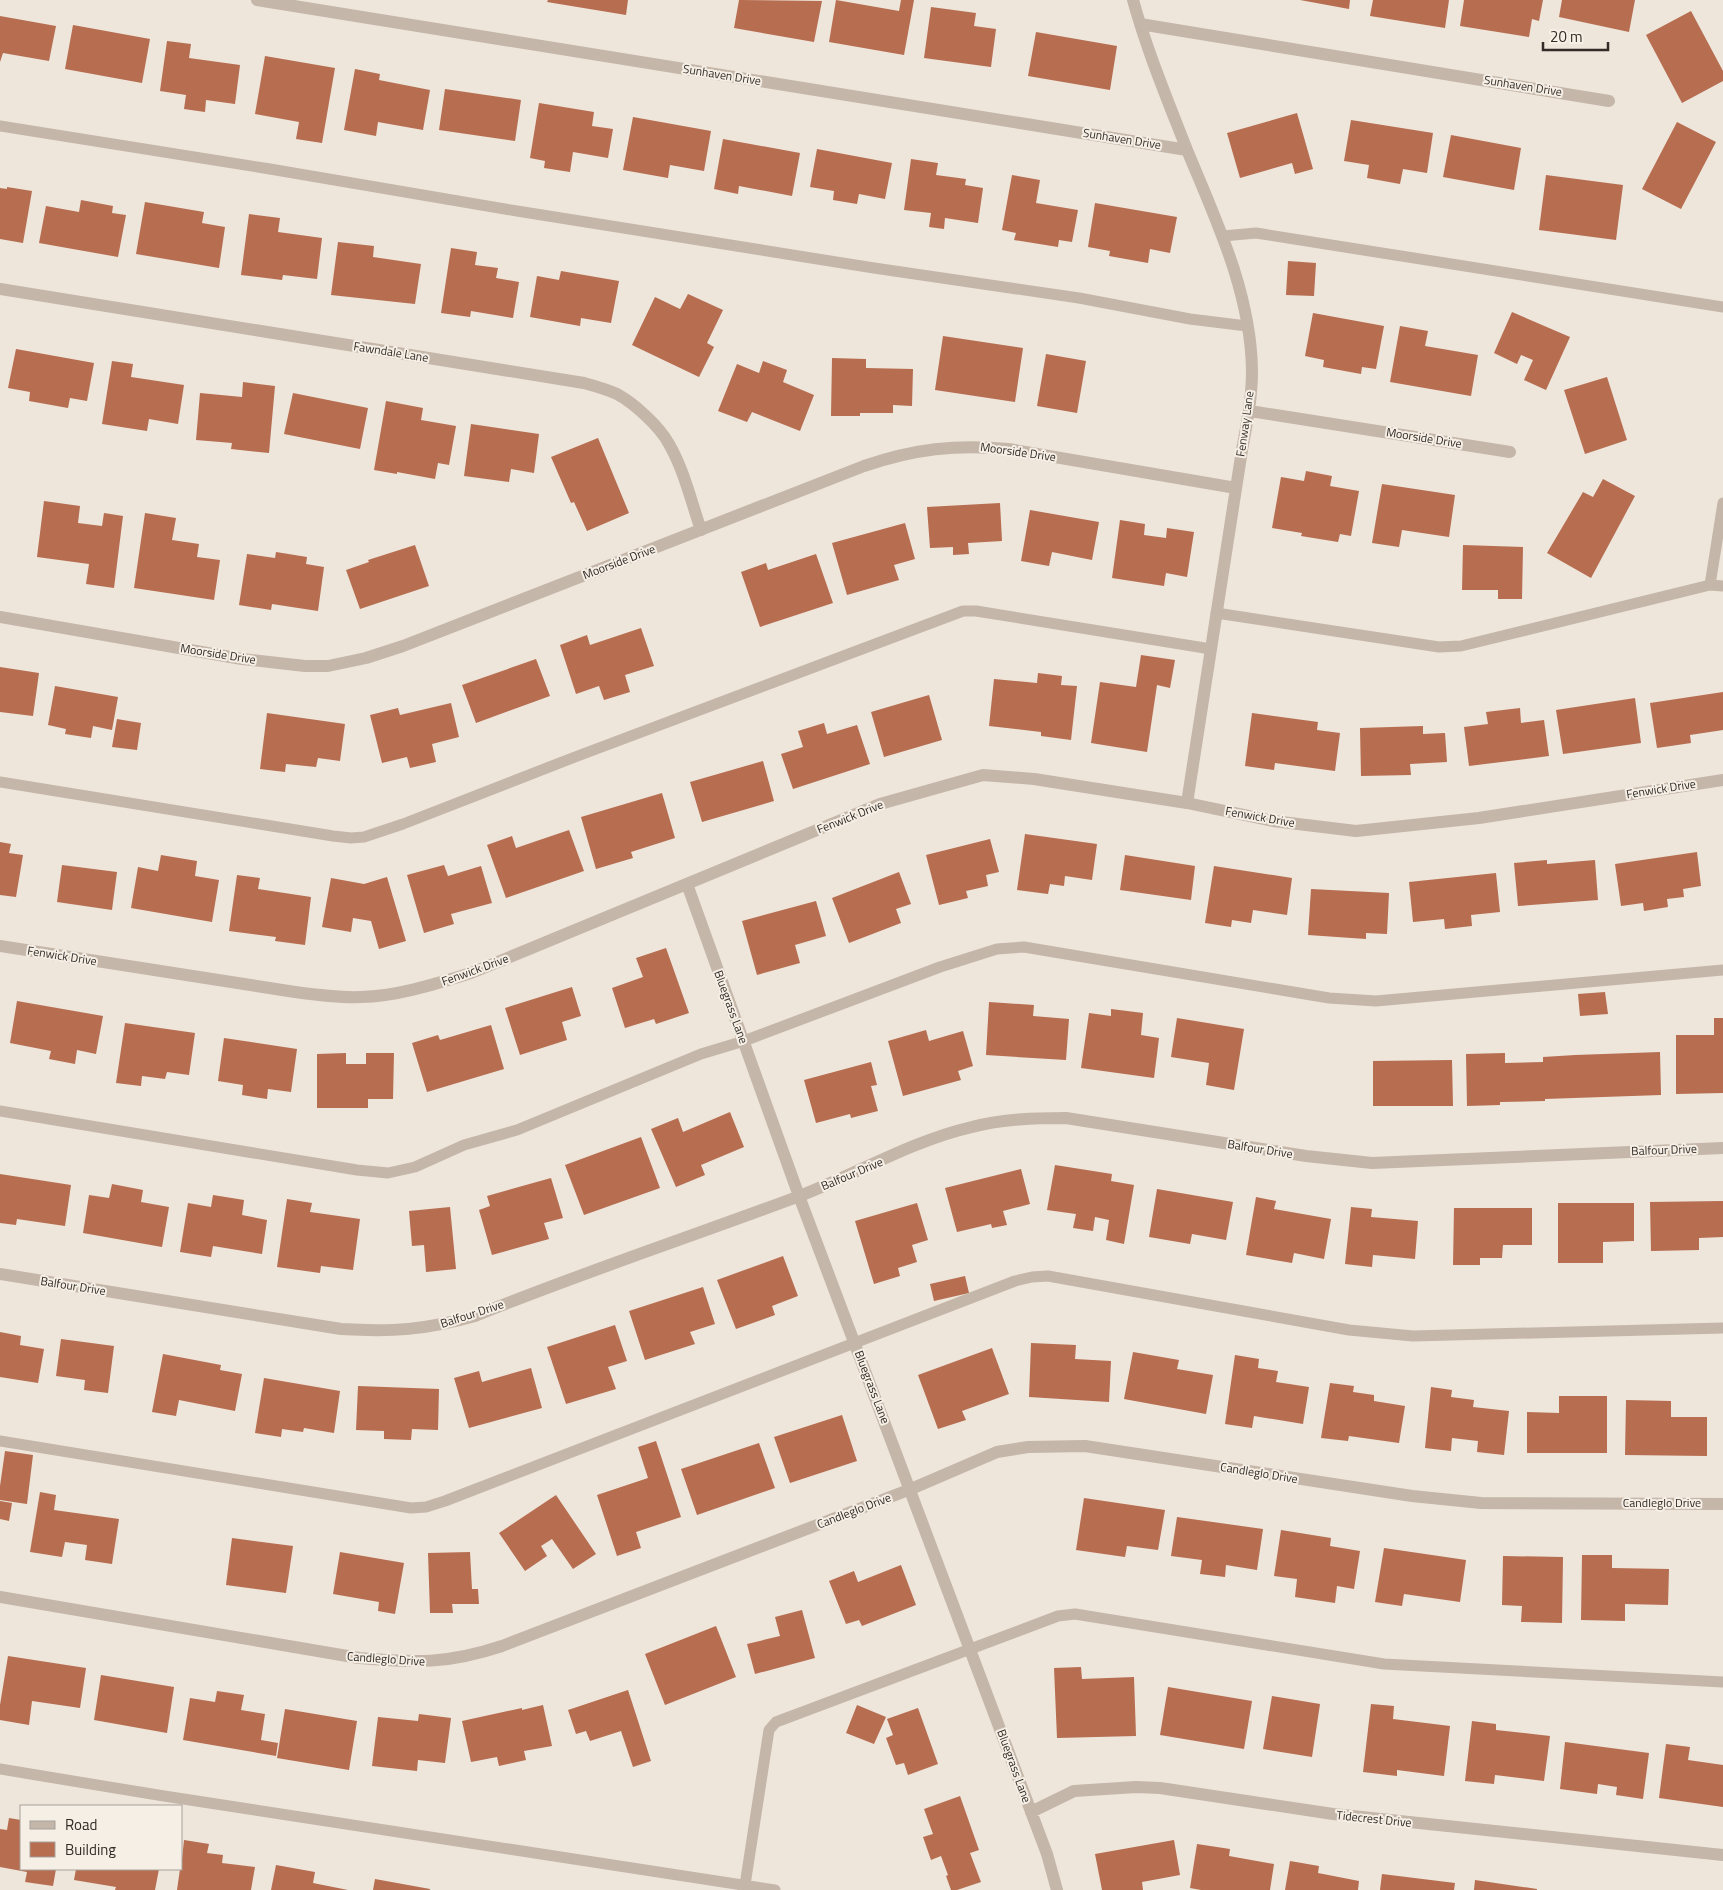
<svg xmlns="http://www.w3.org/2000/svg" width="1723" height="1890" font-family="'Titillium Web',sans-serif">
<style>
.building{fill:#b66d50}
.lines{fill:none;stroke-linecap:round;stroke-linejoin:round}
.lane{stroke:#c4b6a8;stroke-width:11}
.street{stroke:#c4b6a8;stroke-width:12}
.labels{text-anchor:middle;stroke-width:4;stroke-linejoin:round;paint-order:stroke}
.street-label{font-size:12px;fill:#322b27;stroke:#f6efe6}
</style>
<rect width="100%" height="100%" fill="#eee5db"/>
<path class="building" d="M548,0H628L626,15L547,2Z
M739,0L822,1L814,42L734,28Z
M836,0L899,11L901,0H914L904,55L829,42Z
M1300,0H1350L1349,9Z
M1373,0H1449L1445,28L1370,16Z
M1464,0H1543L1539,21L1532,19L1529,37L1460,26Z
M1562,0H1635L1629,32L1559,17Z
M931,7L976,13L974,26L996,29L991,67L924,58Z
M1691,11L1723,71V81L1682,103L1646,35Z
M0,16L56,26L49,61L3,53L0,62Z
M73,25L150,39L142,83L65,69Z
M1036,32L1117,46L1110,90L1028,76Z
M167,41L191,44L189,58L240,65L235,104L206,100L205,112L184,109L186,95L160,91Z
M265,56L335,68L322,143L296,139L299,122L255,114Z
M355,69L380,74L379,80L430,90L423,130L378,122L376,136L344,130Z
M445,89L521,100L515,141L439,130Z
M539,103L594,112L592,126L613,129L608,158L573,152L570,172L544,168L545,161L530,158Z
M1297,113L1313,169L1295,174L1292,163L1240,178L1227,133Z
M633,117L711,131L704,171L670,165L668,178L623,170Z
M1351,120L1433,133L1427,173L1403,169L1400,184L1367,178L1369,165L1344,161Z
M1677,122L1716,142L1681,209L1642,189Z
M1451,135L1521,148L1514,190L1443,177Z
M723,139L800,153L792,196L739,186L738,194L714,189Z
M817,149L892,163L885,199L859,194L857,204L833,200L834,191L810,187Z
M911,159L938,163L936,175L966,179L965,185L983,188L978,223L945,218L944,229L929,227L931,213L904,210Z
M1012,175L1040,180L1036,203L1078,210L1072,242L1059,240L1058,247L1014,240L1016,233L1002,230Z
M1546,175L1623,185L1616,240L1539,230Z
M7,187L32,191L23,243L0,239V188L7,189Z
M81,200L113,206L112,213L126,215L118,257L39,243L46,206L79,212Z
M145,202L204,212L202,223L225,227L219,268L136,254Z
M1095,203L1177,217L1170,253L1150,249L1148,263L1109,256L1110,251L1088,247Z
M249,214L280,218L278,232L322,238L317,279L283,275L282,280L241,275Z
M338,242L374,246L373,257L421,264L415,304L331,295Z
M451,248L477,252L475,265L498,268L496,278L519,282L513,318L471,311L470,317L441,313Z
M1288,261L1316,263L1314,296L1286,295Z
M561,271L619,281L611,323L581,318L580,326L530,317L537,276L559,280Z
M688,294L723,310L707,343L714,347L699,377L632,345L655,297L680,309Z
M1512,312L1570,337L1546,390L1524,380L1533,360L1521,355L1517,364L1494,353Z
M1313,313L1384,326L1376,369L1362,367L1361,374L1323,367L1324,360L1305,356Z
M1400,326L1428,331L1425,346L1478,355L1471,396L1390,382Z
M943,336L1023,348L1015,402L935,390Z
M16,349L94,363L87,401L70,398L68,408L29,401L30,392L8,388Z
M1046,354L1086,361L1077,413L1037,406Z
M832,358L866,359V368L913,369L912,406L893,405V413H860V416H831Z
M112,361L133,364L131,377L184,385L178,424L149,419L147,431L102,424Z
M763,361L787,370L783,382L814,395L800,431L752,412L747,422L718,411L737,364L759,373Z
M1607,377L1627,440L1585,454L1564,390Z
M243,382L275,386L269,453L231,449L232,443L196,440L200,393L242,397Z
M293,393L368,408L360,449L284,434Z
M386,401L423,408L421,420L456,426L449,465L438,463L435,479L397,472V474L374,470Z
M471,424L539,434L534,473L511,469L509,482L464,476Z
M598,438L629,513L587,531L574,502L571,503L551,457Z
M1306,471L1332,476L1330,486L1359,491L1351,536L1340,534L1338,542L1301,536L1302,533L1272,528L1281,477L1304,481Z
M1603,479L1635,496L1591,578L1547,553L1583,492L1593,497Z
M1382,484L1455,495L1449,537L1402,530L1399,547L1372,543Z
M44,501L80,506L78,523L102,526L104,513L123,516L114,588L86,584L89,564L37,557Z
M1000,503L1002,541L968,543L969,554L953,555V547L930,548L927,507Z
M1030,510L1099,522L1092,560L1052,552L1049,566L1021,561Z
M145,513L176,518L172,540L199,544L197,557L220,560L214,600L134,588Z
M1120,520L1145,524L1144,535L1166,538L1167,528L1194,532L1187,577L1166,573L1164,586L1112,578Z
M905,523L915,559L894,565L899,580L847,595L832,543Z
M415,545L429,586L360,609L346,570L369,562L368,560Z
M1463,545L1523,547L1522,599H1498V590H1462Z
M276,552L307,557L306,564L324,567L318,611L272,604L271,610L239,605L247,554L275,558Z
M816,554L833,603L760,627L741,572L766,563L768,570Z
M641,628L654,666L625,675L630,692L604,700L599,686L576,694L560,645L587,635L590,645Z
M1141,655L1175,660L1170,688L1157,685L1147,752L1091,743L1100,682L1136,687Z
M536,659L550,696L476,723L462,685Z
M0,667L39,673L33,716L0,712Z
M1038,673L1062,676L1061,685L1077,686L1071,740L1041,736V732L989,726L994,679L1037,683Z
M55,686L118,697L112,730L93,726L91,738L65,734L66,729L48,725Z
M1723,692V730L1690,735L1691,743L1657,748L1650,703Z
M929,695L942,740L884,757L871,712Z
M1635,698L1641,743L1563,754L1556,710Z
M451,703L459,737L432,744L436,762L410,768L407,757L382,763L370,715L398,708L400,715Z
M1520,708L1521,723L1544,720L1549,756L1469,766L1464,727L1488,724L1486,712Z
M267,713L345,724L340,761L318,758L316,767L286,764L285,772L260,769Z
M1252,713L1318,722L1317,730L1340,733L1335,771L1275,763L1274,770L1245,766Z
M117,719L141,723L137,750L112,747Z
M824,723L827,734L857,725L870,764L793,789L781,754L803,747L798,731Z
M1423,726V734L1445,733L1447,762L1410,764L1411,775L1361,776L1360,728Z
M763,761L774,801L702,822L690,782Z
M662,793L675,838L631,852L633,858L596,869L581,817Z
M569,830L584,871L506,898L487,845L512,836L516,848Z
M1025,834L1097,844L1092,880L1065,876L1064,886L1050,884L1048,894L1017,890Z
M990,839L999,872L986,875L988,886L966,891L968,898L939,905L926,855Z
M0,842L11,844L9,853L23,855L16,897L0,895Z
M1697,852L1701,886L1683,889L1684,897L1667,899L1668,907L1644,911L1643,903L1621,906L1615,864Z
M161,855L197,861L195,876L219,880L212,922L131,908L138,867L158,871Z
M1125,855L1195,866L1191,900L1120,890Z
M1547,860V864L1595,860L1598,900L1518,906L1514,863Z
M62,865L117,872L112,910L57,902Z
M444,865L448,876L481,866L492,903L451,914L454,924L424,933L407,875Z
M1214,866L1292,878L1287,915L1253,910L1251,923L1232,920L1231,927L1205,923Z
M899,872L911,904L896,909L901,923L849,943L832,898Z
M1496,873L1500,912L1471,915L1472,926L1445,929L1444,919L1413,922L1409,882Z
M237,875L260,878L258,889L311,897L305,945L275,941L276,937L229,931Z
M387,877L406,941L379,949L371,921L353,918L351,932L322,927L331,878L364,884Z
M1311,889L1389,893L1387,934L1366,933V939L1308,935Z
M816,901L826,936L795,945L800,963L757,975L742,921Z
M666,948L689,1013L656,1024L654,1019L625,1028L612,988L643,977L636,958Z
M572,987L581,1016L562,1022L567,1040L520,1055L505,1008Z
M1605,992L1608,1014L1580,1016L1578,994Z
M17,1001L103,1016L96,1054L77,1050L75,1064L49,1059L51,1051L10,1043Z
M989,1002L1034,1005L1033,1016L1069,1019L1066,1060L986,1055Z
M1111,1009L1143,1013L1141,1035L1159,1038L1154,1078L1081,1068L1089,1013L1111,1016Z
M1177,1018L1244,1029L1234,1090L1206,1085L1209,1063L1171,1057Z
M1714,1018H1723V1093L1676,1094V1035H1714Z
M125,1023L195,1033L189,1075L167,1072L165,1079L142,1076L141,1086L116,1083Z
M491,1025L504,1069L427,1092L412,1043L438,1035L440,1040Z
M926,1030L929,1041L963,1031L973,1066L958,1071L961,1080L903,1096L888,1041Z
M224,1038L297,1049L291,1092L268,1089L267,1099L242,1095L243,1085L218,1081Z
M1660,1052L1661,1095L1545,1099V1101L1500,1102V1105L1467,1106L1466,1054L1505,1053V1063L1543,1062V1057L1575,1055Z
M346,1053V1064H366V1053H394L393,1099H368V1108H317V1054Z
M1452,1060L1453,1106H1373V1061Z
M871,1062L877,1085L871,1086L878,1111L851,1118L850,1114L816,1123L804,1080Z
M730,1112L744,1147L701,1165L705,1175L676,1187L651,1129L678,1118L683,1132Z
M641,1137L660,1188L584,1215L565,1165Z
M1055,1165L1112,1174L1111,1181L1134,1185L1124,1244L1106,1240L1109,1220L1095,1217L1093,1231L1073,1228L1076,1214L1047,1210Z
M1021,1169L1030,1204L1003,1211L1007,1225L992,1228L991,1224L957,1232L945,1188Z
M0,1174L71,1185L65,1226L17,1219L16,1225L0,1223Z
M551,1178L563,1218L544,1223L549,1239L492,1255L479,1210L490,1206L487,1196Z
M112,1184L143,1190L141,1202L169,1207L162,1247L83,1233L89,1195L109,1198Z
M1157,1189L1233,1202L1226,1240L1192,1234L1190,1244L1149,1237Z
M213,1195L244,1200L242,1215L267,1220L262,1254L213,1246L211,1257L180,1252L188,1203L211,1207Z
M1256,1197L1276,1201L1274,1209L1331,1219L1324,1259L1294,1253L1292,1263L1246,1255Z
M287,1199L312,1203L310,1212L360,1219L353,1270L321,1266L320,1273L277,1267Z
M1723,1201V1237L1699,1238V1250L1651,1251L1650,1202Z
M917,1203L928,1240L912,1245L917,1262L898,1268L900,1276L874,1284L855,1221Z
M1558,1203H1634V1241L1603,1242V1263H1558Z
M450,1207L456,1269L426,1272L424,1245L412,1246L409,1211Z
M1351,1207L1372,1209L1371,1217L1418,1221L1415,1259L1373,1255L1372,1267L1345,1264Z
M1454,1208H1532V1245H1503L1502,1258H1480V1265H1453Z
M783,1256L798,1296L772,1306L775,1315L736,1329L717,1280Z
M965,1276L969,1293L934,1301L930,1284Z
M703,1287L715,1324L690,1332L695,1344L645,1360L629,1311Z
M615,1325L627,1361L608,1367L616,1389L566,1404L547,1347Z
M0,1332L21,1336L20,1345L44,1349L38,1383L0,1377Z
M61,1339L114,1346L108,1393L84,1390L85,1380L56,1376Z
M1031,1343L1076,1345L1075,1359L1111,1361L1109,1402L1029,1397Z
M992,1348L1009,1394L962,1411L966,1420L938,1429L918,1375Z
M1133,1352L1179,1360L1177,1369L1213,1375L1206,1414L1124,1399Z
M163,1354L221,1365L220,1370L242,1374L235,1411L179,1400L176,1416L152,1412Z
M1235,1355L1259,1359L1258,1368L1278,1371L1276,1382L1309,1387L1303,1424L1254,1416L1252,1428L1225,1424Z
M531,1368L542,1408L469,1428L454,1378L479,1371L482,1382Z
M264,1378L340,1391L334,1433L304,1428L303,1432L282,1429L281,1437L255,1433Z
M1330,1383L1354,1386L1353,1392L1374,1395V1401L1405,1406L1399,1443L1349,1436L1348,1441L1321,1438Z
M358,1386L439,1389L438,1430L412,1429L411,1440L384,1439V1431L356,1430Z
M1431,1387L1452,1390L1451,1397L1474,1400L1473,1407L1509,1411L1504,1455L1477,1452L1478,1441L1452,1438L1451,1451L1425,1448Z
M1559,1396H1607V1453H1527V1412L1559,1413Z
M1626,1400L1671,1401V1417H1707V1456L1625,1455Z
M842,1415L857,1461L790,1483L774,1437Z
M656,1441L681,1517L636,1532L641,1548L617,1556L597,1495L648,1478L638,1447Z
M759,1443L775,1488L697,1515L681,1469Z
M5,1451L33,1455L27,1504L0,1500V1486Z
M40,1492L56,1495L54,1510L119,1519L112,1564L85,1560L87,1545L65,1542L62,1557L30,1552Z
M556,1495L596,1554L573,1569L552,1539L541,1546L547,1556L525,1571L499,1533Z
M1084,1498L1165,1510L1158,1550L1127,1546L1125,1557L1076,1550Z
M0,1501L12,1503L9,1521L0,1519Z
M1177,1517L1263,1529L1257,1570L1226,1565L1225,1577L1200,1574L1202,1560L1171,1556Z
M1281,1530L1331,1538L1330,1546L1360,1551L1354,1589L1337,1586L1335,1603L1295,1597L1297,1579L1274,1576Z
M232,1538L293,1546L286,1593L226,1585Z
M1384,1548L1466,1560L1460,1602L1404,1594L1402,1606L1375,1602Z
M340,1552L404,1563L395,1614L378,1611L379,1602L333,1594Z
M470,1552L472,1589H478L479,1604H452L453,1613H430L428,1553Z
M1582,1555H1612V1568L1669,1569L1668,1605L1625,1604V1621L1581,1620Z
M1503,1556L1563,1557L1562,1623L1521,1622L1522,1606L1502,1605Z
M901,1565L916,1605L862,1626L859,1620L846,1624L829,1581L854,1571L858,1582Z
M802,1610L815,1658L755,1674L747,1644L780,1636L775,1617Z
M716,1626L736,1677L665,1705L645,1654Z
M8,1656L86,1668L80,1708L32,1701L29,1725L0,1720V1705Z
M1081,1667L1082,1679L1134,1677L1136,1736L1057,1738L1054,1668Z
M101,1675L174,1687L167,1733L94,1720Z
M1168,1687L1252,1701L1244,1749L1160,1735Z
M628,1690L651,1761L633,1767L621,1731L590,1741L586,1731L576,1734L568,1710Z
M217,1691L244,1695L241,1710L265,1714L261,1740L278,1743L276,1756L183,1740L190,1698L215,1702Z
M1272,1696L1320,1704L1312,1757L1263,1749Z
M1371,1704L1394,1706L1393,1719L1450,1726L1444,1776L1397,1770V1776L1363,1772Z
M543,1705L552,1746L524,1751L526,1760L499,1766L497,1757L471,1762L462,1721L522,1708V1710Z
M857,1705L886,1717L874,1744L846,1733Z
M918,1708L938,1764L908,1775L904,1763L896,1765L886,1738L893,1735L887,1719Z
M285,1709L357,1721L349,1770L277,1758Z
M419,1714L451,1718L445,1763L418,1760L417,1771L372,1766L378,1717L418,1721Z
M1472,1721L1496,1724V1730L1550,1736L1544,1781L1495,1775L1494,1784L1465,1781Z
M1565,1742L1649,1753L1643,1799L1616,1795L1617,1787L1598,1784L1597,1794L1560,1789Z
M1666,1744L1690,1747L1688,1760L1723,1765V1807L1659,1798Z
M960,1796L979,1850L970,1853L981,1882L957,1890H951L946,1876L948,1875L941,1856L931,1860L923,1837L933,1834L924,1809Z
M9,1818L21,1820V1869H56L53,1886L25,1882L27,1872L0,1867V1829L7,1830Z
M184,1840L209,1844L207,1853L223,1855L222,1863L255,1867L251,1890H177L180,1869H181Z
M1174,1840L1180,1875L1142,1882L1143,1890H1102L1095,1854Z
M1197,1844L1230,1849L1229,1856L1274,1864L1270,1890H1201L1190,1888Z
M1290,1861L1319,1866L1318,1873L1359,1881L1358,1890H1285Z
M276,1865L315,1872L313,1883L348,1890H271Z
M76,1869H159L155,1890H115L116,1887L74,1880Z
M1382,1874L1455,1883L1454,1890H1380Z
M375,1879L430,1889V1890H373Z
M1475,1880L1537,1889V1890H1474Z"/>
<g class="lines">
<path class="lane" d="M0,126L270,169L517,211L874,268L1079,298L1190,319L1247,326
M1223,236L1256,233L1723,307
M1710,585L1723,503
M1216,613L1439,647L1461,646L1710,585L1723,586
M0,782L333,836L351,838L364,837L403,824L575,757L963,611H976L1211,649
M0,1111L357,1170L388,1173L415,1167L464,1145L517,1130L701,1054L744,1041L940,967L997,949L1024,947L1329,998L1376,1001L1723,970
M0,1441L411,1508L426,1507L445,1501L1015,1281L1032,1277L1048,1276L1349,1330L1413,1336L1723,1328
M0,1769L164,1796L775,1890
M745,1885L769,1730L776,1722L1058,1616L1075,1614L1384,1664L1723,1682"/>
<path class="street" d="M257,0L1187,150
M1133,0C1147,51 1168,101 1187,150C1216,220 1251,293 1252,371C1252,398 1247,423 1242,450L1187,803
M1140,24L1609,101
M0,289L584,383C595,386 606,389 617,394C634,403 660,427 669,444C684,470 691,501 701,530
M1250,411L1510,452
M0,617L242,659L305,666H328L366,658L403,646L864,466C914,449 956,444 1008,449L1236,488
M687,884L799,1196L1047,1854L1057,1890
M0,946L295,992C317,995 339,998 361,997C398,996 435,984 471,973L880,804L983,775L1034,779L1187,803L1273,821L1356,831L1479,818L1723,780
M0,1274L341,1329C392,1332 425,1330 475,1316C581,1273 690,1237 797,1197C855,1175 911,1141 972,1127C1003,1119 1034,1118 1066,1118L1306,1156L1372,1163L1723,1148
M0,1597L359,1658C415,1663 448,1664 502,1646L911,1489L997,1452L1028,1447L1085,1446L1412,1496L1481,1503L1723,1504
M1031,1812L1074,1791L1136,1787L1160,1788L1333,1814L1723,1855"/>
</g>
<g class="labels">
<g class="street-label">
<text transform="translate(722 75) rotate(9)" y="4">Sunhaven Drive</text>
<text transform="translate(1523 86) rotate(9)" y="4">Sunhaven Drive</text>
<text transform="translate(1122 139) rotate(9)" y="4">Sunhaven Drive</text>
<text transform="translate(391 352) rotate(9)" y="4">Fawndale Lane</text>
<text transform="translate(1245 424) rotate(-82)" y="4">Fenway Lane</text>
<text transform="translate(1424 438) rotate(9)" y="4">Moorside Drive</text>
<text transform="translate(1018 452) rotate(8)" y="4">Moorside Drive</text>
<text transform="translate(619 562) rotate(-21)" y="4">Moorside Drive</text>
<text transform="translate(218 654) rotate(9)" y="4">Moorside Drive</text>
<text transform="translate(1661 789) rotate(-9)" y="4">Fenwick Drive</text>
<text transform="translate(850 817) rotate(-22)" y="4">Fenwick Drive</text>
<text transform="translate(1260 817) rotate(10)" y="4">Fenwick Drive</text>
<text transform="translate(62 956) rotate(9)" y="4">Fenwick Drive</text>
<text transform="translate(475 970) rotate(-20)" y="4">Fenwick Drive</text>
<text transform="translate(731 1007) rotate(70)" y="4">Bluegrass Lane</text>
<text transform="translate(1260 1149) rotate(9)" y="4">Balfour Drive</text>
<text transform="translate(1664 1150) rotate(-2)" y="4">Balfour Drive</text>
<text transform="translate(852 1174) rotate(-23)" y="4">Balfour Drive</text>
<text transform="translate(73 1286) rotate(9)" y="4">Balfour Drive</text>
<text transform="translate(472 1314) rotate(-18)" y="4">Balfour Drive</text>
<text transform="translate(872 1387) rotate(69)" y="4">Bluegrass Lane</text>
<text transform="translate(1259 1473) rotate(9)" y="4">Candleglo Drive</text>
<text x="1662" y="1507">Candleglo Drive</text>
<text transform="translate(854 1511) rotate(-21)" y="4">Candleglo Drive</text>
<text transform="translate(386 1659) rotate(4)" y="4">Candleglo Drive</text>
<text transform="translate(1014 1766) rotate(70)" y="4">Bluegrass Lane</text>
<text transform="translate(1374 1819) rotate(6)" y="4">Tidecrest Drive</text>
</g>
</g>
<rect x="20" y="1805" width="162" height="65" fill="#f6efe6" stroke="#a8a19a"/>
<rect x="30" y="1821" width="25" height="8" fill="#c4b6a8" stroke="#a8a19a"/>
<text x="65" y="1830" font-size="15" fill="#322b27">Road</text>
<rect x="30" y="1842" width="25" height="15" fill="#b66d50" stroke="#a8a19a"/>
<text x="65" y="1855" font-size="15" fill="#322b27">Building</text>
<path d="M1543 42v8h65v-8" fill="none" stroke="#322b27" stroke-width="2.5"/>
<text x="1550" y="42" font-size="15" fill="#322b27" stroke="#f6efe6" stroke-width="4" paint-order="stroke">20 m</text>
</svg>
